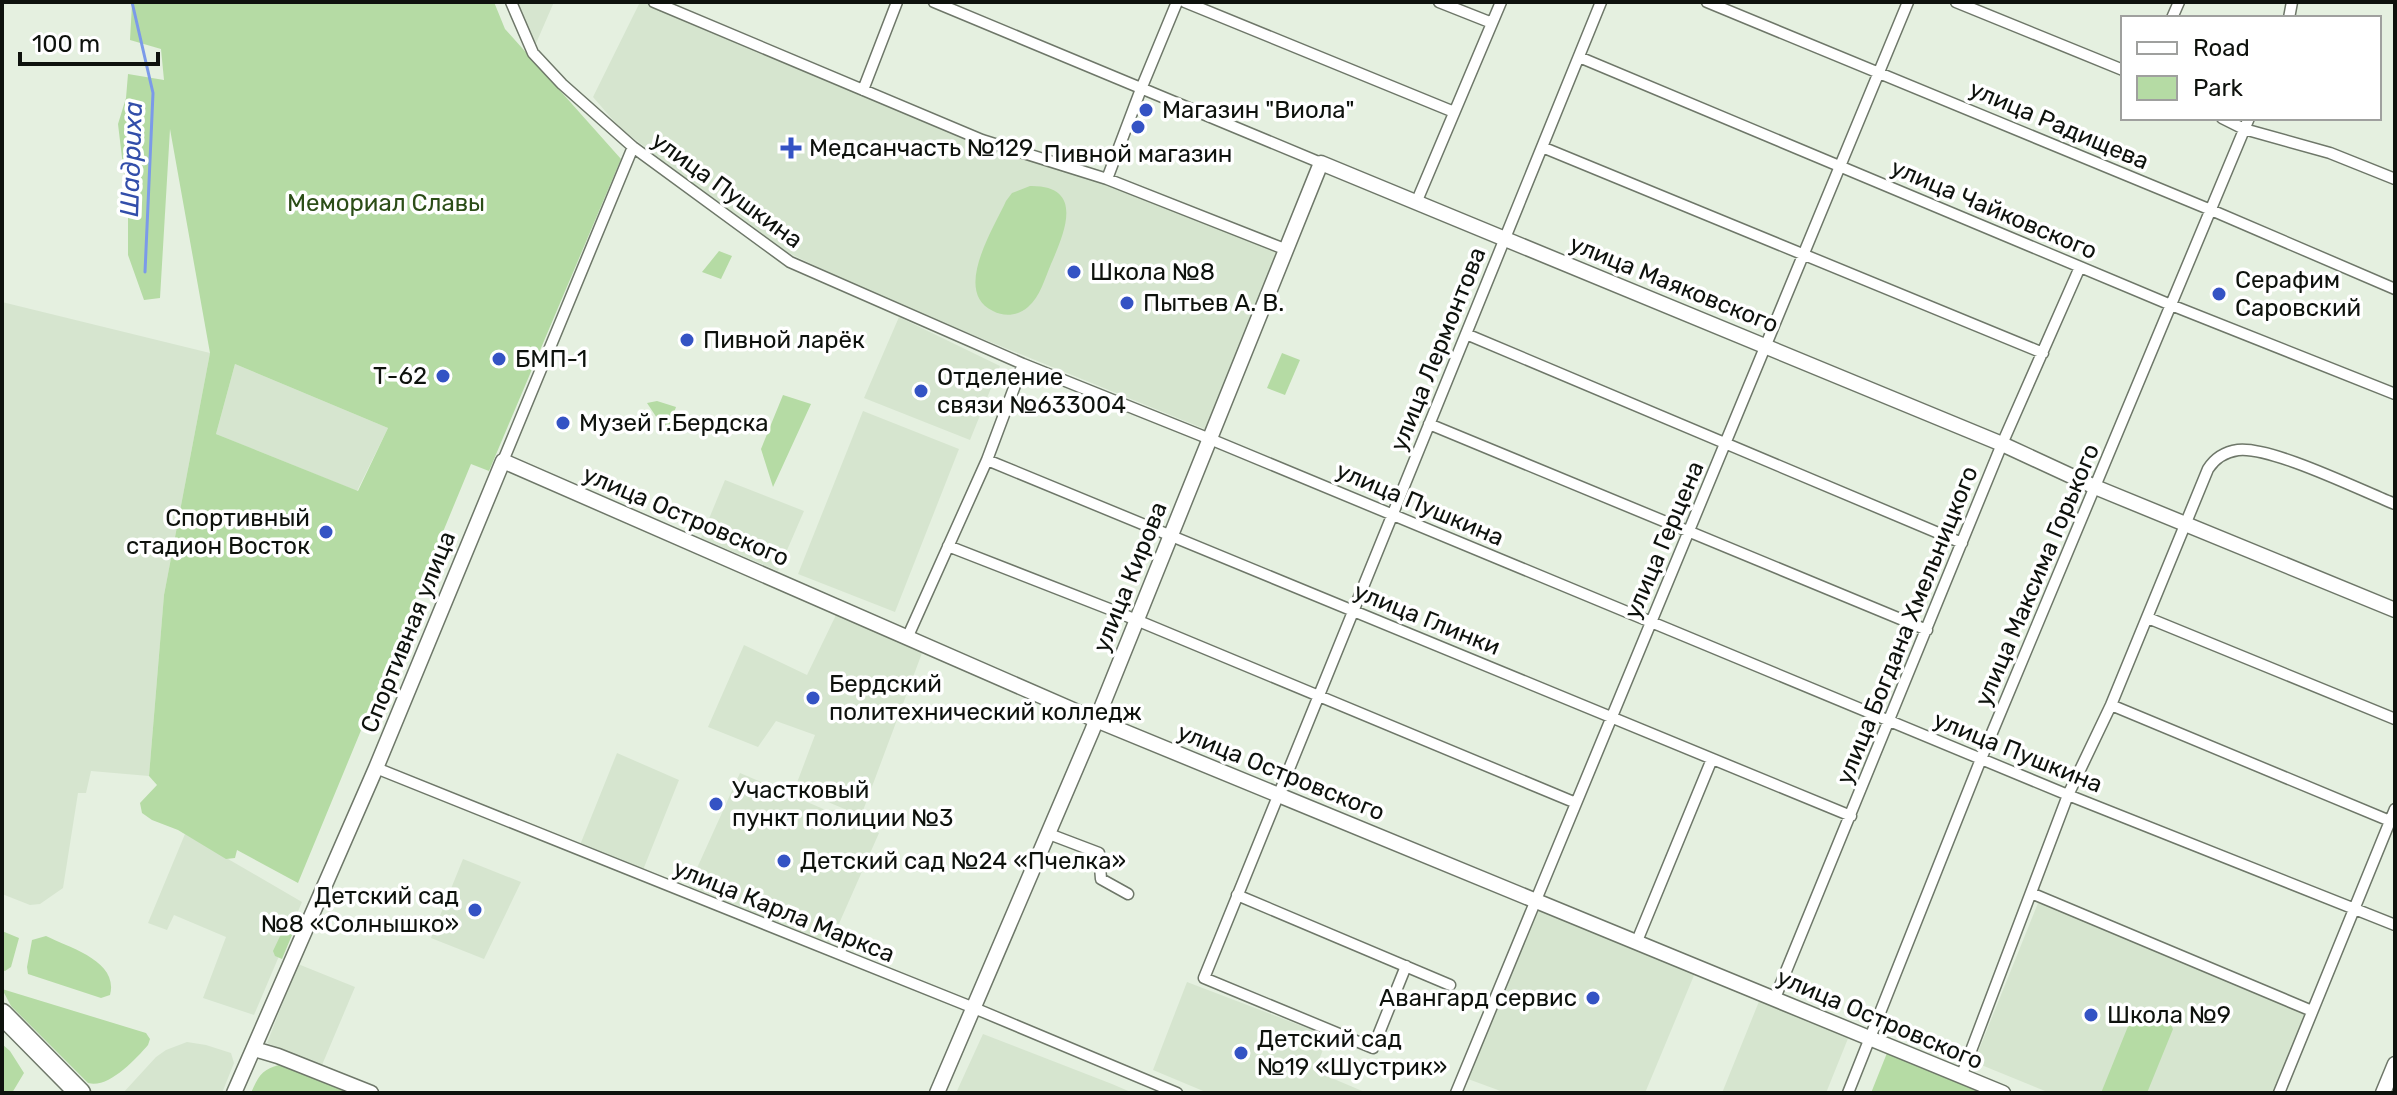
<svg xmlns="http://www.w3.org/2000/svg" width="2397" height="1095" font-family="Rubik,sans-serif">
<style>
.built{fill:#d6e5cf}
.green{fill:#b5dba4;fill-rule:evenodd}
.lines{fill:none;stroke-linecap:round;stroke-linejoin:round}
.stream{stroke:#7b9ae9;stroke-width:3}
.street-casing{stroke:#6e7769;stroke-width:13}
.secondary-casing{stroke:#6e7769;stroke-width:17}
.highway-casing{stroke:#6e7769;stroke-width:23}
.street{stroke:#fff;stroke-width:10}
.secondary{stroke:#fff;stroke-width:14}
.highway{stroke:#fff;stroke-width:20}
.poi-dot{fill:#3453c4;stroke:#fff;stroke-width:3}
.labels{text-anchor:middle;stroke-width:7;stroke-linejoin:round;paint-order:stroke}
.poi-label{font-size:24px;fill:#0e120d;stroke:#fff;text-anchor:start}
.street-label{font-size:24px;fill:#0e120d;stroke:#fff}
.park-label{font-size:24px;fill:#2b4d17;stroke:#fff}
.water-label{font-size:26px;font-style:italic;fill:#324eaa;stroke:#fff}
</style>
<rect width="100%" height="100%" fill="#e5f0e0"/>
<path class="built" d="M514,2H554L534,48Z
M640,2H647L1199,219L1280,254L1207,430L880,297L770,244L619,127L593,97Z
M2,302L210,353L164,595L149,776L91,771L86,793H78L63,888L40,904L30,905L2,894Z
M899,317L1000,366L970,440L864,398Z
M235,364L388,428L357,491L216,434Z
M863,411L959,449L895,612L798,574Z
M725,480L804,511L778,571L701,538Z
M836,615L922,653L861,816L795,788L815,735L776,721L758,747L708,727L744,645L807,675Z
M617,753L679,780L643,870L580,845Z
M740,773L879,833L830,944L688,888Z
M185,834L302,902L254,1015L203,998L226,937L174,915L167,930L148,923Z
M463,859L521,882L484,959L431,938Z
M2040,898L2312,1014L2280,1093H2050L1974,1062Z
M1537,910L1695,973L1645,1093H1506L1468,1079Z
M298,964L355,987L322,1065L267,1043Z
M1187,982L1328,1036L1315,1071L1367,1093H1208L1153,1070Z
M1760,999L1849,1036L1826,1093H1722Z
M983,1034L1112,1084L1133,1093H956Z
M187,1042L206,1045L231,1053L234,1063L222,1093H123L156,1057L166,1050Z"/>
<path class="green" d="M116,2H494L505,29L621,159L489,471L471,464L298,883L237,850L235,858L226,859L178,830L152,820L142,813L140,803L157,785L149,776L164,595L210,353L170,129L160,298L144,300L128,255V208L118,124L126,98L128,74L164,80L161,49L130,40L132,4ZM235,364L388,428L358,491L216,434Z
M1030,186C1086,185 1064,234 1051,264C1045,278 1040,297 1028,307C1018,316 1004,317 993,311C952,292 994,228 1006,201L1012,193Z
M719,251L732,256L721,279L702,272Z
M1282,353L1300,360L1285,395L1267,388Z
M783,395L811,404L773,487L761,449Z
M657,401L676,407L667,433L647,403Z
M291,913L300,916L282,959L275,956L273,951Z
M2,931L19,938L11,967L5,971L2,970Z
M46,936C70,948 119,961 110,995L101,998L28,974L27,967L32,940Z
M2,989L146,1033L150,1039L148,1045C135,1060 108,1089 88,1083L11,1006Z
M2141,1011L2170,1023L2173,1029L2147,1093H2101L2133,1014Z
M2,1044L10,1051L24,1073L12,1093H2Z
M1887,1053L1986,1093H1871Z
M279,1065L350,1093H251C258,1077 262,1069 279,1065Z"/>
<g class="lines">
<path class="stream" d="M132,2L153,93L145,272"/>
<defs>
<path id="street" d="M511,2L533,53L562,84L633,147L790,262L1023,364L1210,439L2068,795L2395,925
M654,2L982,140L1107,179L1287,250
M934,2L1321,163
M1185,2L1454,112
M1439,2L1492,23
M1707,2L2211,210L2395,289
M1956,2L2123,70
M2172,18L2179,2
M2289,18L2292,2
M1579,57L2171,305L2395,394
M863,90L897,2
M2222,118L2244,129L2330,153L2395,179
M1542,147L2043,353
M1107,179L1141,89L1177,2
M1416,203L1501,2
M1466,334L1962,543
M1429,424L1927,630
M987,460L1851,816
M503,461L633,147
M948,546L1117,612L1576,803
M2148,618L2395,719
M908,636L987,460L1023,364
M2111,705L2390,821
M376,768L974,1008L1177,1093
M1049,834L1099,853L1101,879L1128,894
M2031,893L2312,1011
M1237,895L1450,985
M1637,941L1712,759
M1406,966L1373,1048L1204,978L1601,2
M1775,998L2002,444L2080,267
M1961,1077L2068,795L2111,705L2208,469C2215,458 2224,452 2238,450C2271,446 2360,490 2395,504
M1456,1093L1908,2
M1848,1093L1981,759L2249,118
M2279,1093L2395,809"/>
<path id="secondary" d="M254,1049L278,1056L371,1093
M234,1093L376,768L503,461L1096,720L2003,1093
M937,1093L1092,731L1321,163L2002,444L2095,487L2395,610
M2383,1093L2395,1064"/>
<path id="highway" d="M2,1014L80,1093"/>
</defs>
<use href="#street" class="street-casing"/>
<use href="#secondary" class="secondary-casing"/>
<use href="#highway" class="highway-casing"/>
<use href="#street" class="street"/>
<use href="#secondary" class="secondary"/>
<use href="#highway" class="highway"/>
</g>
<g class="poi-dot">
<circle cx="1146" cy="110" r="8"/>
<circle cx="1138" cy="127" r="8"/>
<path d="M787 136h8v8h8v8h-8v8h-8v-8h-8v-8h8z"/>
<circle cx="1074" cy="272" r="8"/>
<circle cx="2219" cy="294" r="8"/>
<circle cx="1127" cy="303" r="8"/>
<circle cx="687" cy="340" r="8"/>
<circle cx="499" cy="359" r="8"/>
<circle cx="443" cy="376" r="8"/>
<circle cx="921" cy="391" r="8"/>
<circle cx="563" cy="423" r="8"/>
<circle cx="326" cy="532" r="8"/>
<circle cx="813" cy="698" r="8"/>
<circle cx="716" cy="804" r="8"/>
<circle cx="784" cy="861" r="8"/>
<circle cx="475" cy="910" r="8"/>
<circle cx="1593" cy="998" r="8"/>
<circle cx="2091" cy="1015" r="8"/>
<circle cx="1241" cy="1053" r="8"/>
</g>
<g class="labels">
<g class="poi-label">
<text x="1162" y="118">Магазин "Виола"</text>
<text x="809" y="156">Медсанчасть №129</text>
<text x="1138" y="162" text-anchor="middle">Пивной магазин</text>
<text x="1090" y="280">Школа №8</text>
<text x="2235" y="288">Серафим<tspan x="2235" dy="28">Саровский</tspan></text>
<text x="1143" y="311">Пытьев А. В.</text>
<text x="703" y="348">Пивной ларёк</text>
<text x="515" y="367">БМП-1</text>
<text x="427" y="384" text-anchor="end">Т-62</text>
<text x="937" y="385">Отделение<tspan x="937" dy="28">связи №633004</tspan></text>
<text x="579" y="431">Музей г.Бердска</text>
<text x="310" y="526" text-anchor="end">Спортивный<tspan x="310" dy="28">стадион Восток</tspan></text>
<text x="829" y="692">Бердский<tspan x="829" dy="28">политехнический колледж</tspan></text>
<text x="732" y="798">Участковый<tspan x="732" dy="28">пункт полиции №3</tspan></text>
<text x="800" y="869">Детский сад №24 «Пчелка»</text>
<text x="459" y="904" text-anchor="end">Детский сад<tspan x="459" dy="28">№8 «Солнышко»</tspan></text>
<text x="1577" y="1006" text-anchor="end">Авангард сервис</text>
<text x="2107" y="1023">Школа №9</text>
<text x="1257" y="1047">Детский сад<tspan x="1257" dy="28">№19 «Шустрик»</tspan></text>
</g>
<g class="street-label">
<text transform="translate(2059 125) rotate(23)" y="8">улица Радищева</text>
<text transform="translate(727 190) rotate(36)" y="8">улица Пушкина</text>
<text transform="translate(1994 209) rotate(23)" y="8">улица Чайковского</text>
<text transform="translate(1674 284) rotate(22)" y="8">улица Маяковского</text>
<text transform="translate(1438 349) rotate(-68)" y="8">улица Лермонтова</text>
<text transform="translate(1420 504) rotate(23)" y="8">улица Пушкина</text>
<text transform="translate(686 516) rotate(23)" y="8">улица Островского</text>
<text transform="translate(1664 540) rotate(-67)" y="8">улица Герцена</text>
<text transform="translate(2037 575) rotate(-67)" y="8">улица Максима Горького</text>
<text transform="translate(1130 577) rotate(-68)" y="8">улица Кирова</text>
<text transform="translate(1427 619) rotate(22)" y="8">улица Глинки</text>
<text transform="translate(1907 625) rotate(-68)" y="8">улица Богдана Хмельницкого</text>
<text transform="translate(408 632) rotate(-68)" y="8">Спортивная улица</text>
<text transform="translate(2018 752) rotate(22)" y="8">улица Пушкина</text>
<text transform="translate(1281 772) rotate(22)" y="8">улица Островского</text>
<text transform="translate(784 911) rotate(22)" y="8">улица Карла Маркса</text>
<text transform="translate(1880 1019) rotate(23)" y="8">улица Островского</text>
</g>
<g class="park-label">
<text x="386" y="211">Мемориал Славы</text>
</g>
<g class="water-label">
<text transform="translate(131 159) rotate(-88)" y="9">Шадриха</text>
</g>
</g>
<rect width="2397" height="1095" fill="none" stroke="#0e120d" stroke-width="8"/>
<rect x="2121" y="16" width="260" height="104" fill="#ffffff" stroke="#9fa09e" stroke-width="2"/>
<rect x="2137" y="42" width="40" height="12" fill="#ffffff" stroke="#9fa09e" stroke-width="2"/>
<text x="2193" y="56" font-size="24" fill="#0e120d">Road</text>
<rect x="2137" y="76" width="40" height="24" fill="#b5dba4" stroke="#9fa09e" stroke-width="2"/>
<text x="2193" y="96" font-size="24" fill="#0e120d">Park</text>
<path d="M20 52v12h138v-12" fill="none" stroke="#0e120d" stroke-width="4"/>
<text x="32" y="52" font-size="24" fill="#0e120d" stroke="#ffffff" stroke-width="6" paint-order="stroke">100 m</text>
</svg>
